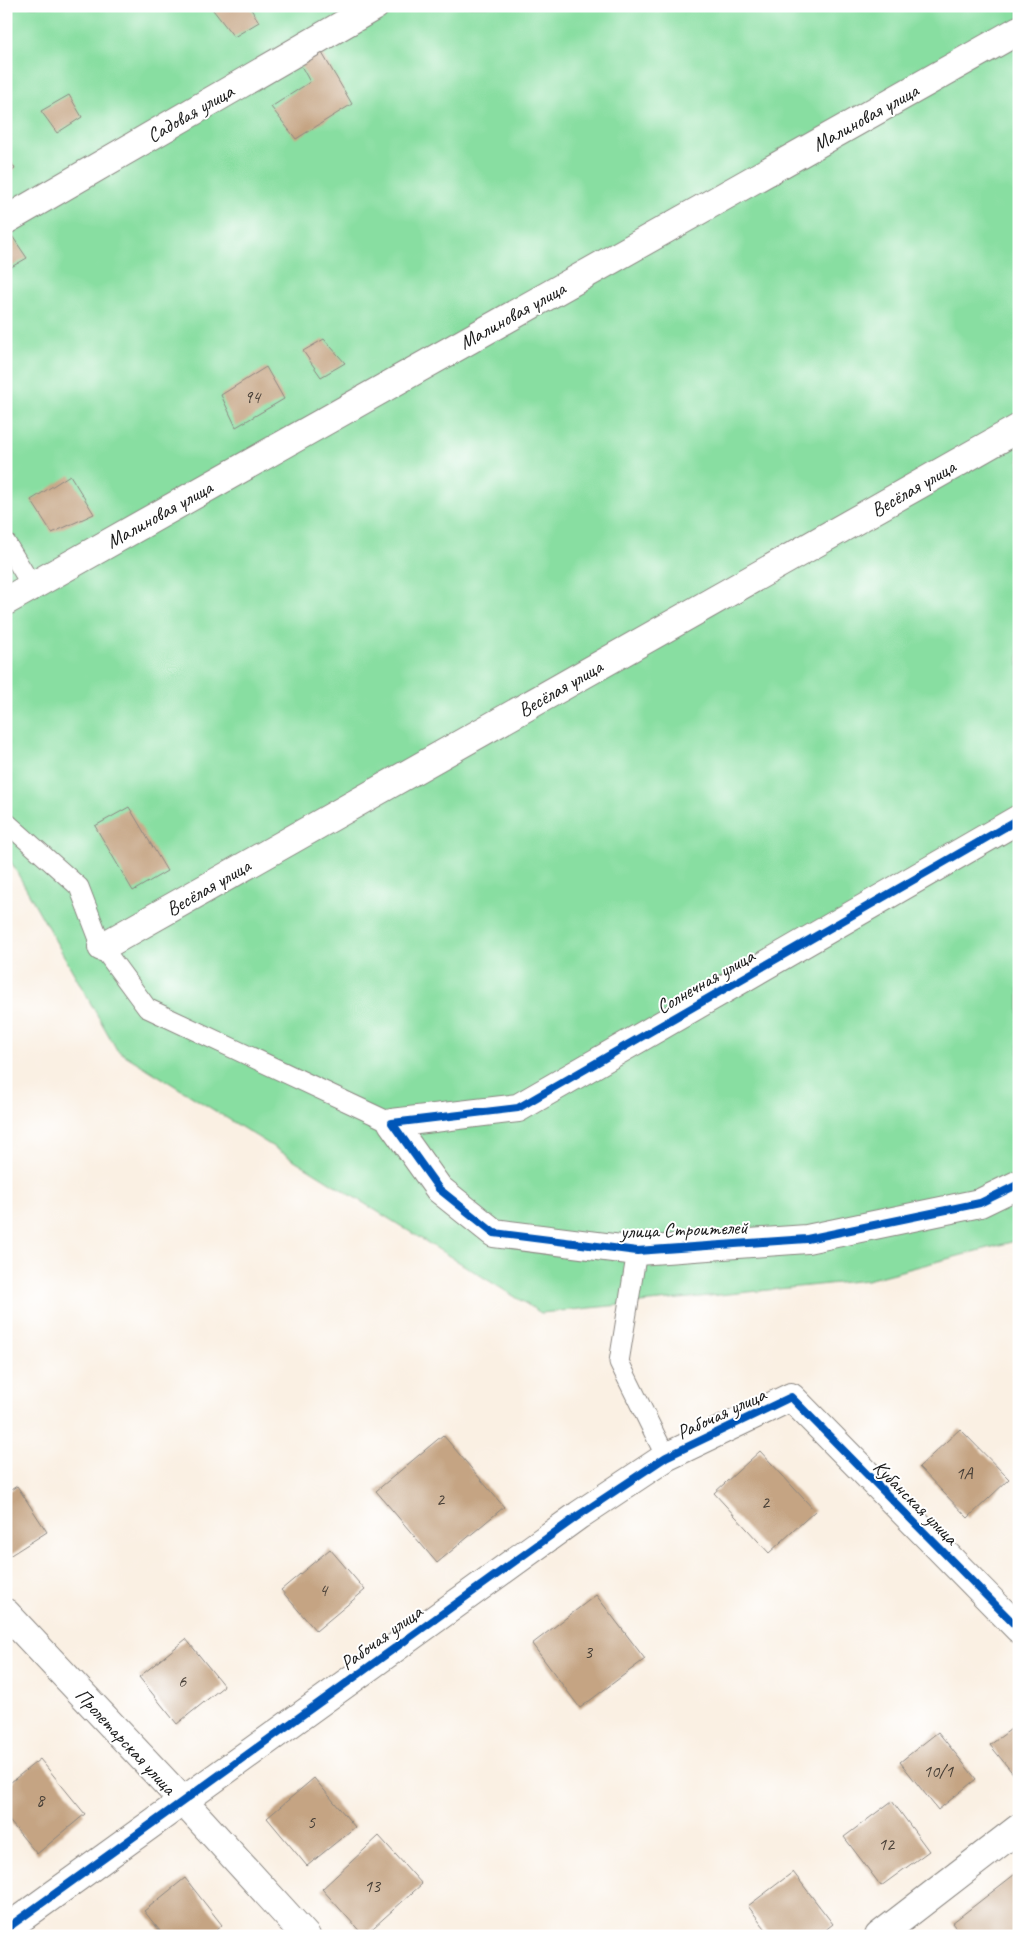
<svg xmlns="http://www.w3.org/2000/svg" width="1025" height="1942" font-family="Caveat,sans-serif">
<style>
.green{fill:#88dea1;stroke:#527d5e}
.building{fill:#c5a483}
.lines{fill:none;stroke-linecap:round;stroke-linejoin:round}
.lane-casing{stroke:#8b8680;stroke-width:21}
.street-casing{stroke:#8b8680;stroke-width:30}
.lane{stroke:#fff;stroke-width:19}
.street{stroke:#fff;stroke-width:28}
.cycleway-casing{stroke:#fff;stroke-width:11}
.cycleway{stroke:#0057b8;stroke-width:8}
.labels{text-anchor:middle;stroke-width:4;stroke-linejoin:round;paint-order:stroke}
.number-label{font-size:18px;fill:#463e36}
.street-label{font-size:20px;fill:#1c1c1c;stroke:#fff}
</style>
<rect width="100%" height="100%" fill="#fff"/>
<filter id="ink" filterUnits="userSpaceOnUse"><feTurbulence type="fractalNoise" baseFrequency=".02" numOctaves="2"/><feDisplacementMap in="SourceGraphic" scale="10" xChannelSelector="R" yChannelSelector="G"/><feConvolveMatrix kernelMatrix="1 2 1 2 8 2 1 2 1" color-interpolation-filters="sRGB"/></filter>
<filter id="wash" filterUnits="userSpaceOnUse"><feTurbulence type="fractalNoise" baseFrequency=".0096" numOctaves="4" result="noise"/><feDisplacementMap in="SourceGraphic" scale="20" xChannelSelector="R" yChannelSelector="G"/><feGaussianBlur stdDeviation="1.12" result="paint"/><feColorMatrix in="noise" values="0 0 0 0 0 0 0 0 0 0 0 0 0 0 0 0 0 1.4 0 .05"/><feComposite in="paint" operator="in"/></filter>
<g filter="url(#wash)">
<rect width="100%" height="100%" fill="#faf0e3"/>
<path class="green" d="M6,6H1019V1240L867,1280L541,1313L117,1050L6,853Z"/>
<g id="blocks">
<path class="building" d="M210,6H249L259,22L234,37Z
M315,41L352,104L296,139L271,107L310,82L294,53Z
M69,95L82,117L57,133L41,111Z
M6,153L15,169L6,174Z
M6,227L27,258L6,270Z
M324,339L345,363L321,377L303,351Z
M266,367L284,399L236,427L221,395Z
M70,475L94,514L52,533L31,500Z
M129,807L167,871L133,891L95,826Z
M960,1429L1009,1479L968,1518L919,1467Z
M443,1435L504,1507L437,1563L376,1491Z
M760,1451L815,1511L769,1553L714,1493Z
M17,1486L47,1532L6,1558V1493Z
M330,1549L365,1590L316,1631L281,1590Z
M596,1595L645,1659L580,1708L532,1644Z
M186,1639L224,1686L177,1724L139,1677Z
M1019,1723V1773L1015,1776L990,1745Z
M938,1732L976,1779L938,1810L900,1762Z
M40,1759L85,1814L37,1854L6,1817V1786Z
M314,1778L355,1827L307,1866L267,1818Z
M892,1801L929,1851L881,1886L844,1837Z
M379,1836L422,1884L364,1936L322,1889Z
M1019,1871V1936H962L952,1923Z
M793,1872L833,1924L818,1936H771L748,1906Z
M185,1878L222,1925L209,1936H164L144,1911Z"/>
</g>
</g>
<g filter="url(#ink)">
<use href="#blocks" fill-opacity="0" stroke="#8b8680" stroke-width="1"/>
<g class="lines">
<defs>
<path id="lane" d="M6,543L32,586
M6,822L79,887L102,947L147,1008L392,1123
M637,1251L619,1362L666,1457"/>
<path id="street" d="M6,220L375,6
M6,601L1019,30
M1019,819L518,1108L392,1123L439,1189L494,1233L637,1251L807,1239L980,1203L1019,1184
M102,947L1019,428
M6,1613L183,1801L306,1936
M6,1929L579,1515L666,1457L791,1397L1019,1629
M879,1936L1019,1828"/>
</defs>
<use href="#lane" class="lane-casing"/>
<use href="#street" class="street-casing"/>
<use href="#lane" class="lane"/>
<use href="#street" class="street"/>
<defs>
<path id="cycleway" d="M1019,819L518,1108L392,1123L439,1189L494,1233L637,1251L807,1239L980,1203L1019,1184
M6,1929L579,1515L666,1457L791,1397L1019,1629"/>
</defs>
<use href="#cycleway" class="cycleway-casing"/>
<use href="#cycleway" class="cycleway"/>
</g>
</g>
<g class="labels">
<g class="number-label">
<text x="252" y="403">94</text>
<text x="964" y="1479">1А</text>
<text x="440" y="1505">2</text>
<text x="765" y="1508">2</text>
<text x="323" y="1596">4</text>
<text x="588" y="1658">3</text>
<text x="182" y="1687">6</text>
<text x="938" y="1777">10/1</text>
<text x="40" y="1806">8</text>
<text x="311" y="1828">5</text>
<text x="886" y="1850">12</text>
<text x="372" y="1892">13</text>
</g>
<g class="street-label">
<text transform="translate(190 113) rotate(-30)" y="7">Садовая улица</text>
<text transform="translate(865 117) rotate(-29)" y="7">Малиновая улица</text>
<text transform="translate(512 315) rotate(-29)" y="7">Малиновая улица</text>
<text transform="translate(913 488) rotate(-30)" y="7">Весёлая улица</text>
<text transform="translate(159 514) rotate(-29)" y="7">Малиновая улица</text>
<text transform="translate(560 688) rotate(-30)" y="7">Весёлая улица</text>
<text transform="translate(208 887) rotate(-30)" y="7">Весёлая улица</text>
<text transform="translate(705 981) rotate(-30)" y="7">Солнечная улица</text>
<text transform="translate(684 1229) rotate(-2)" y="7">улица Строителей</text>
<text transform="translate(721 1413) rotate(-25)" y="7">Рабочая улица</text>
<text transform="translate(916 1502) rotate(45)" y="7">Кубанская улица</text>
<text transform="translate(381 1637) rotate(-36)" y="7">Рабочая улица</text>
<text transform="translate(126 1741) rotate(47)" y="7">Пролетарская улица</text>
</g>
</g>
<rect width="1025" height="1942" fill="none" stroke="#fff" stroke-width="25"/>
</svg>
